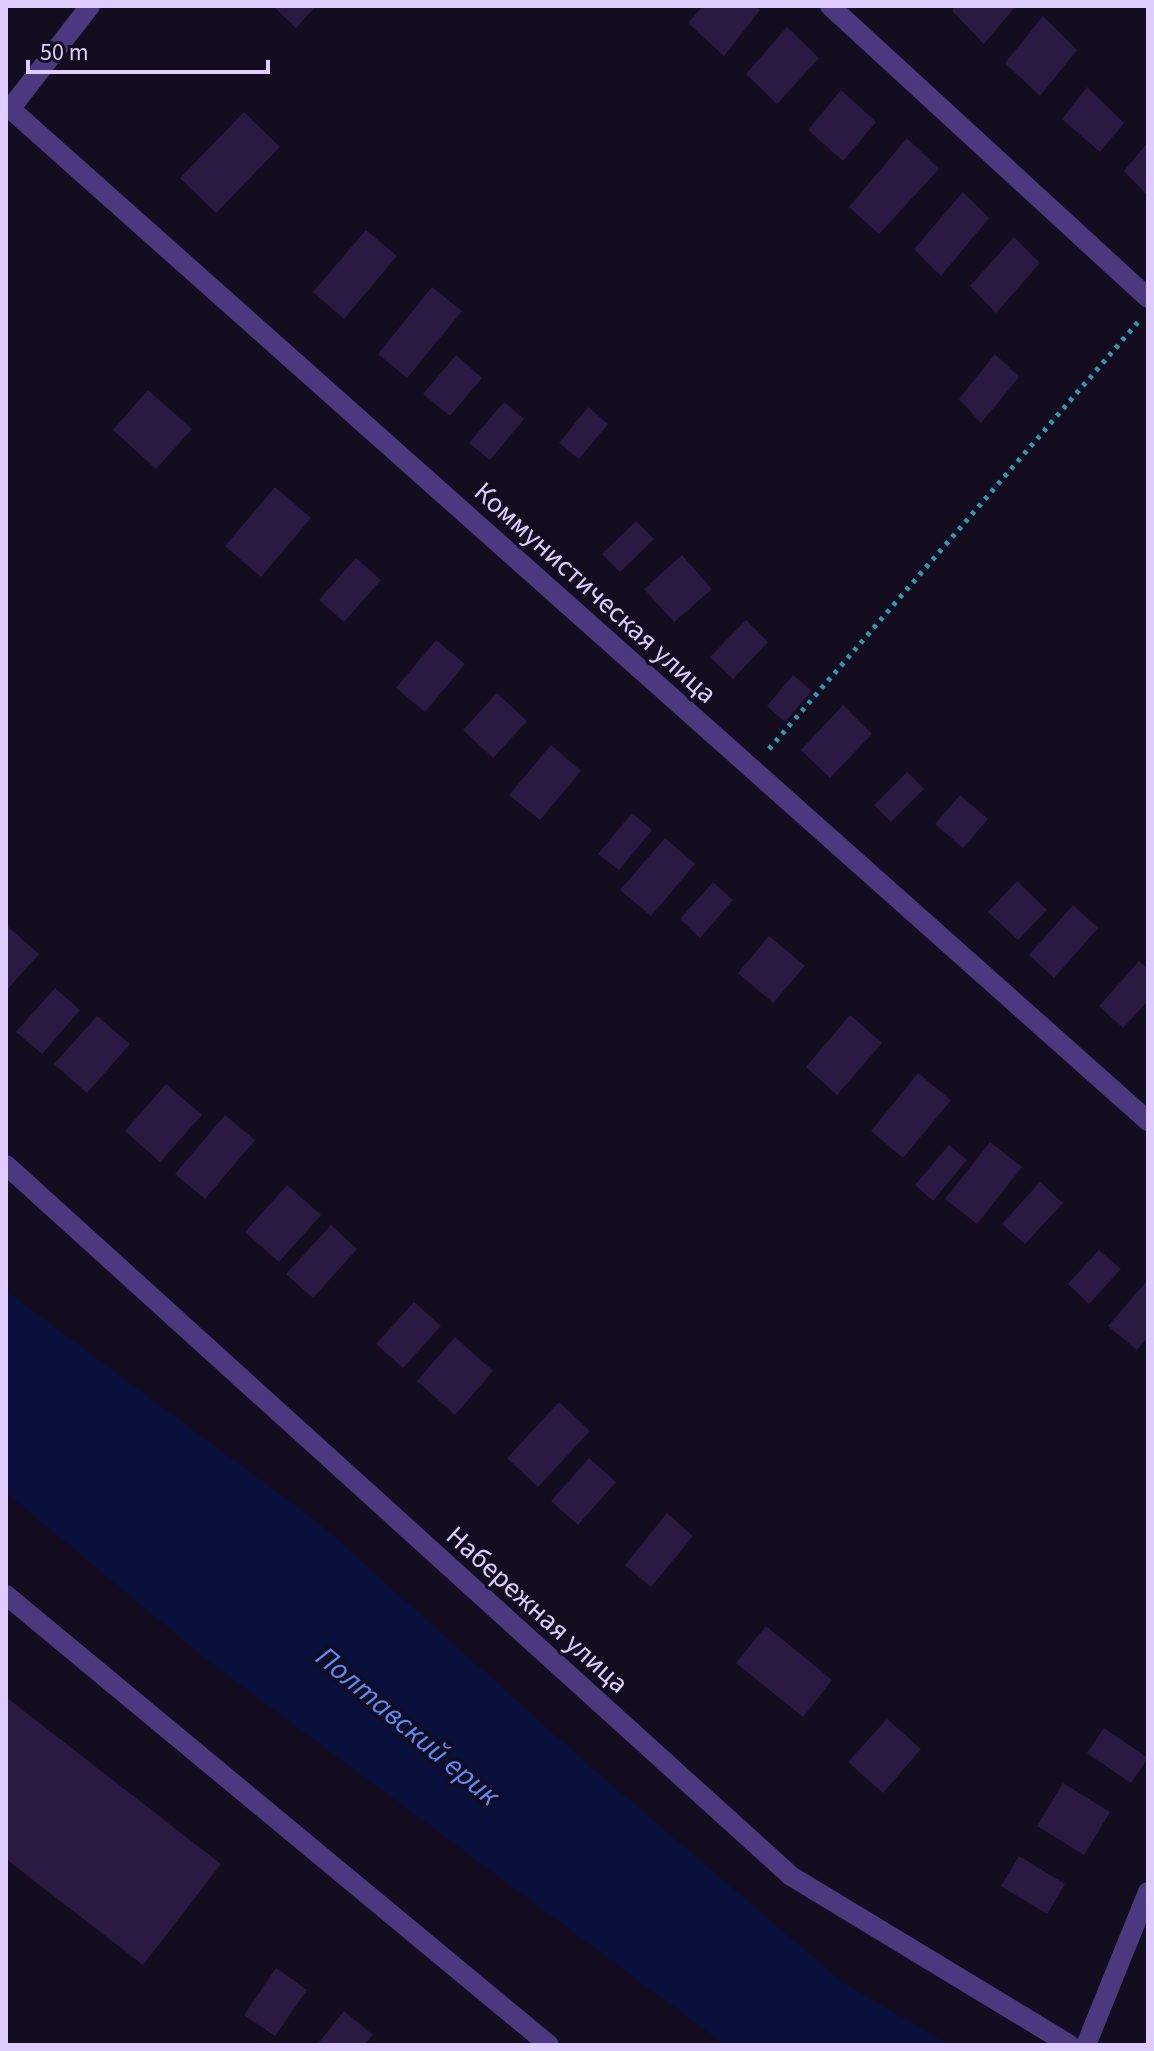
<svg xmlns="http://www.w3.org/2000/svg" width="1154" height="2051" font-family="'Source Sans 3',sans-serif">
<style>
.water{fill:#09103c}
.building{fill:#2a1940}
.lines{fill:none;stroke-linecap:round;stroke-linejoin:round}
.path{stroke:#2e99b0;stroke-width:5;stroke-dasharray:4 6;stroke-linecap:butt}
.minor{stroke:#4b387e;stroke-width:20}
.labels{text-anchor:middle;stroke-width:7;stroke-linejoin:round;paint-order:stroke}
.street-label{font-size:28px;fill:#deccff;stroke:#140d20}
.water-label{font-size:30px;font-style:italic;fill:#5a8bfe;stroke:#140d20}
</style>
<rect width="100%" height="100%" fill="#140d20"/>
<path class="water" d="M6,1291L320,1524L592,1768L845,1984L950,2045H725L207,1660L6,1493Z"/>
<path class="building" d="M273,6H316L296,28Z
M703,6H756L760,10L724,56L688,23Z
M955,6H1016L984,44L952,11Z
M1043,16L1077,50L1040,96L1005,63Z
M787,27L819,58L777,104L746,74Z
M1087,87L1124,123L1100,152L1062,119Z
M841,90L876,122L843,161L808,130Z
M244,112L280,147L216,213L180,178Z
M907,138L939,169L879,234L849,207Z
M1148,142V196L1124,171Z
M963,192L989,218L941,276L914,249Z
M366,230L397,256L344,319L313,292Z
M1014,237L1040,263L996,313L970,286Z
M432,287L462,311L407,378L378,354Z
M995,354L1019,377L981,423L959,399Z
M456,355L482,378L450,416L423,394Z
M148,390L192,429L156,469L113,430Z
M504,402L524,419L490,460L469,443Z
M588,407L608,424L579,459L559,443Z
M275,487L311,518L261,577L225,546Z
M636,521L654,539L620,572L602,554Z
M682,555L712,589L674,622L644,589Z
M356,558L381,580L344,622L319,600Z
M746,620L768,642L733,679L710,657Z
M436,640L465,664L425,712L396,688Z
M793,675L812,691L785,722L767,706Z
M497,693L527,721L493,758L463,730Z
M843,705L872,734L830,778L801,750Z
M551,745L581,771L540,820L509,795Z
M907,772L924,789L891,822L874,805Z
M960,795L988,819L963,848L935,824Z
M632,813L652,830L619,870L598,854Z
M665,838L695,864L651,916L620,890Z
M1017,881L1047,910L1018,940L988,912Z
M713,882L733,900L700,938L680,919Z
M1073,905L1098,928L1054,978L1029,955Z
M6,925L39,954L6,991Z
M769,936L805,966L773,1003L738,973Z
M1139,961L1148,969V1001L1123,1028L1099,1006Z
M55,988L80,1010L42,1054L16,1032Z
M850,1015L882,1043L837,1095L806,1067Z
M97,1016L130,1044L87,1093L54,1064Z
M918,1073L951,1100L903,1158L871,1131Z
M166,1084L202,1115L160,1162L125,1131Z
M225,1115L255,1140L205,1199L175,1174Z
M990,1142L1022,1167L977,1224L945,1199Z
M949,1145L967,1160L933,1201L915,1185Z
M1040,1182L1063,1203L1025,1244L1002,1224Z
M287,1185L321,1215L279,1262L245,1232Z
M331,1225L357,1249L313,1298L286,1274Z
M1099,1250L1121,1269L1089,1304L1068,1284Z
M1146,1282L1148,1337L1137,1350L1108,1326Z
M414,1302L441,1326L403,1368L376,1344Z
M455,1337L493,1371L455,1415L417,1381Z
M559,1402L590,1431L538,1487L507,1458Z
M589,1458L616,1482L578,1525L551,1501Z
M667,1513L693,1536L651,1587L625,1565Z
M766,1626L832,1680L803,1717L736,1663Z
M6,1697L221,1864L143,1965L6,1859Z
M887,1719L921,1749L883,1793L848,1762Z
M1104,1728L1148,1758L1131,1783L1087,1753Z
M1063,1783L1110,1812L1084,1855L1037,1826Z
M1019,1856L1065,1884L1047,1914L1001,1886Z
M276,1968L307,1990L275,2036L244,2015Z
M344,2011L373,2035L365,2045H317Z"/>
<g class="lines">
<path class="path" d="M769,749L1139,321"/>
<path class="minor" d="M830,6L1148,298
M6,105L1148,1121
M10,109L90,6
M6,1165L791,1876L1070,2045
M6,1595L549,2045
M1086,2045L1148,1892"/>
</g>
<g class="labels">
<g class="street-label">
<text transform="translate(596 592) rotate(42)" y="10">Коммунистическая улица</text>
<text transform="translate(538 1609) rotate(42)" y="10">Набережная улица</text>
</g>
<g class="water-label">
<text transform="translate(408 1726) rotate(40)" y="10">Полтавский ерик</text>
</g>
</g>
<rect width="1154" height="2051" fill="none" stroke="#deccff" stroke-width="16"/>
<path d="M28 60v12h240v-12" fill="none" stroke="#deccff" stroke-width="4"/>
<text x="40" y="60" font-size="24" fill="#deccff" stroke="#140d20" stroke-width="6" paint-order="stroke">50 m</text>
</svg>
